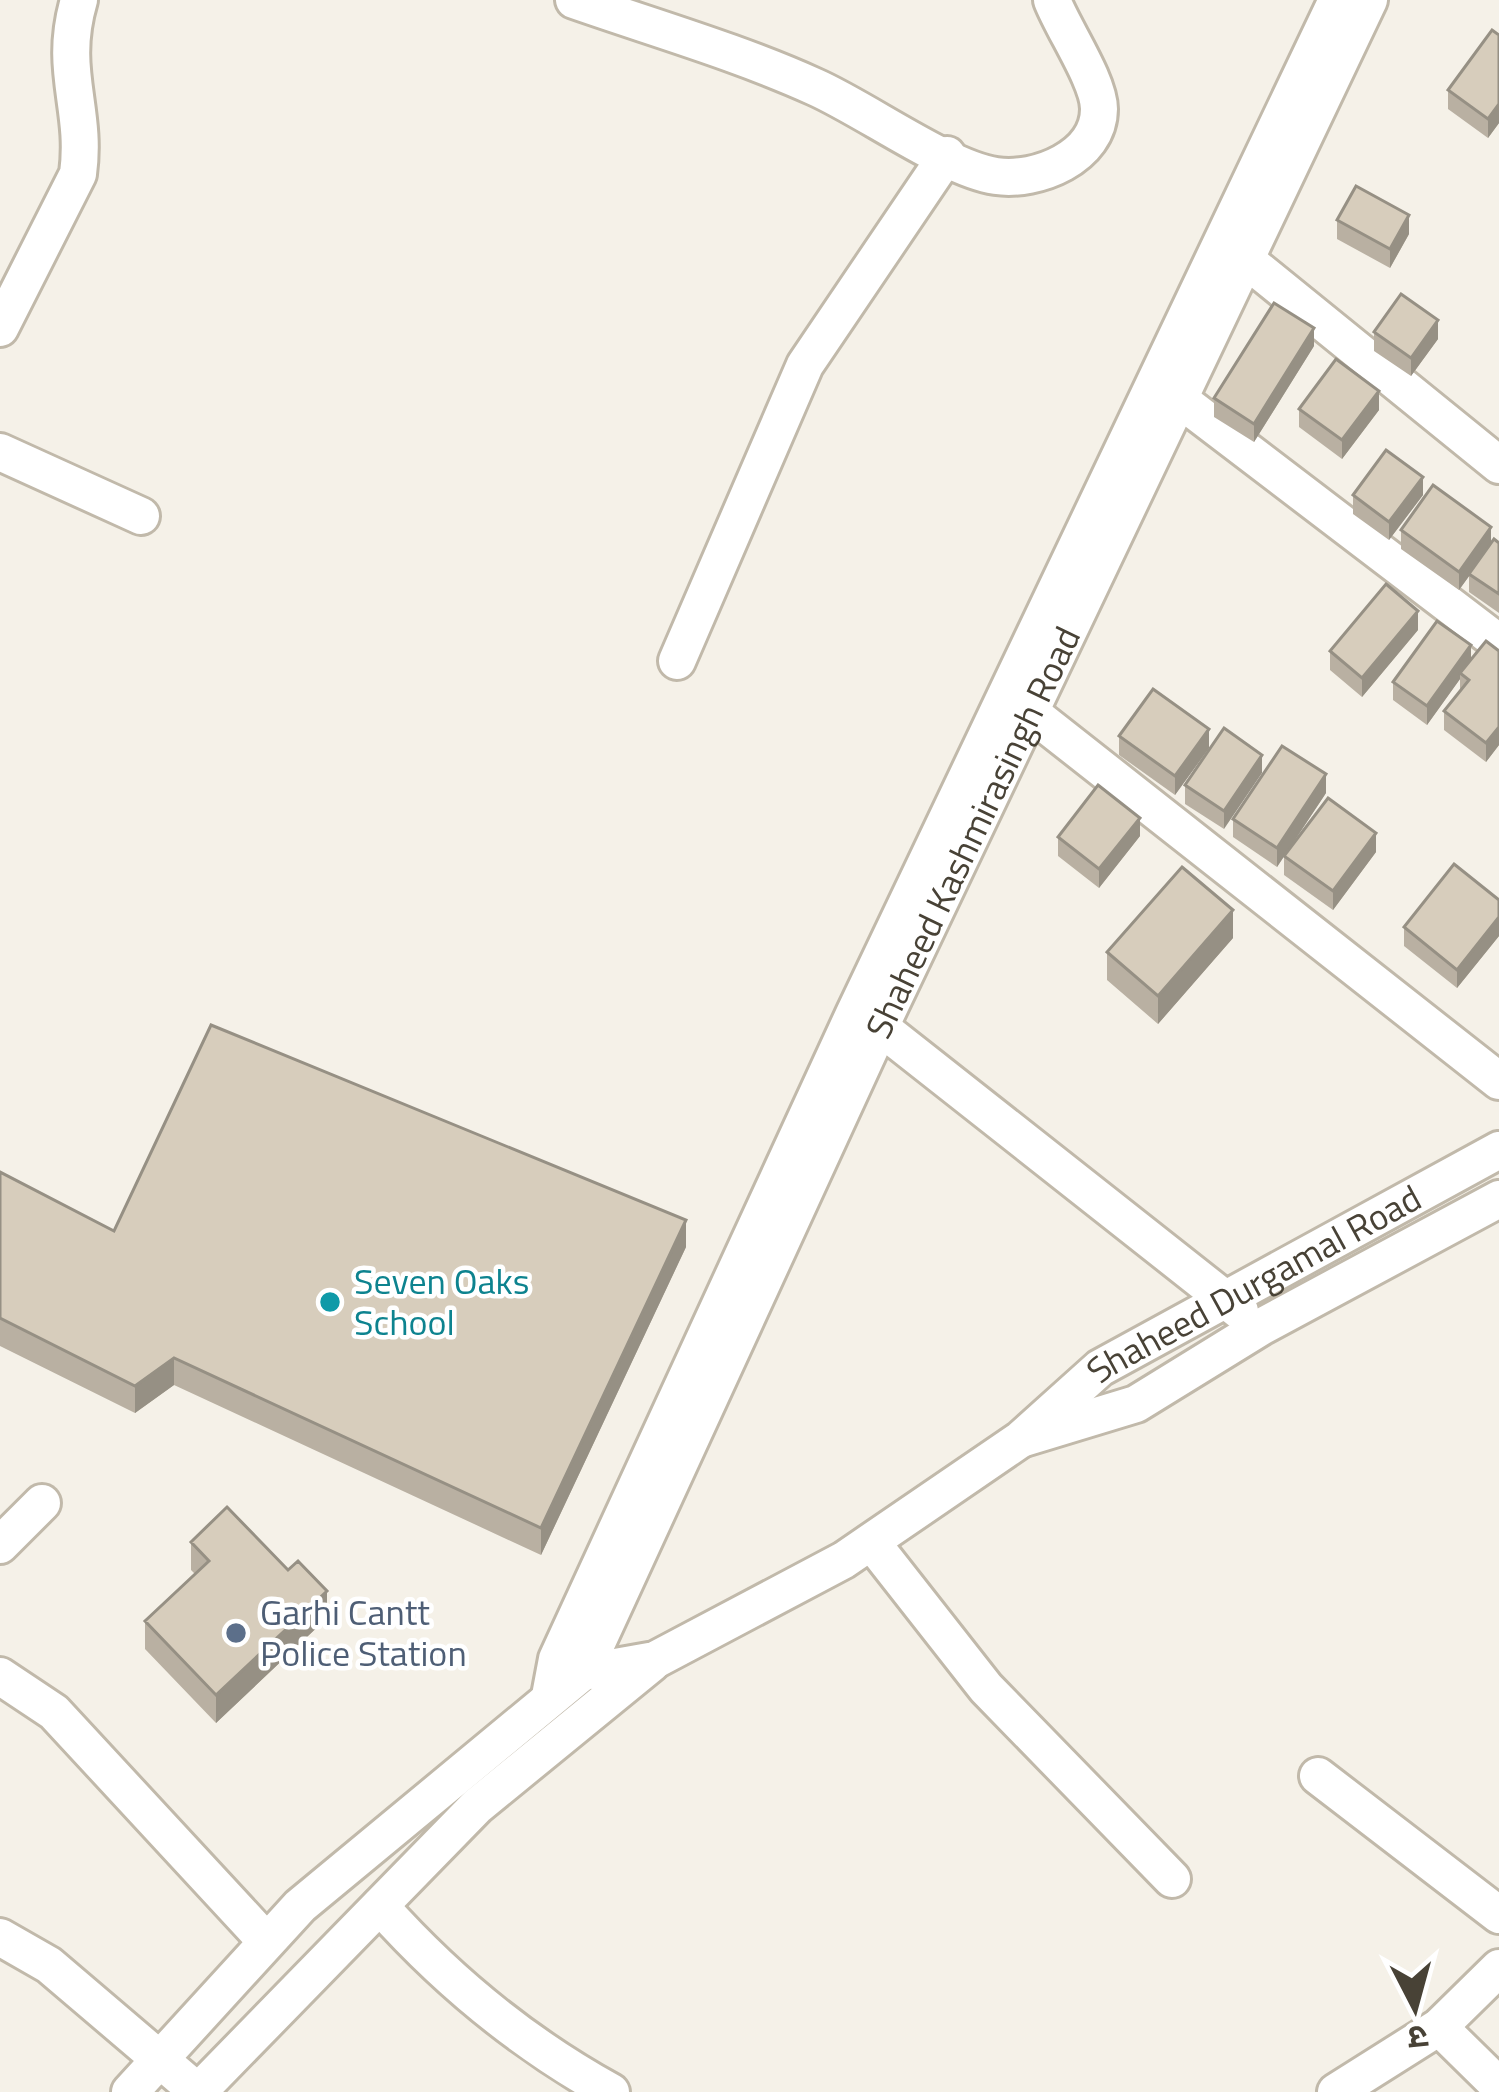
<svg xmlns="http://www.w3.org/2000/svg" width="1499" height="2092" font-family="'Titillium Web','Noto Sans Devanagari',sans-serif">
<style>
.lines{fill:none;stroke-linecap:round;stroke-linejoin:round}
.minor-casing{stroke:#c1b9aa;stroke-width:42}
.minor{stroke:#fff;stroke-width:36}
.wall{fill:#b9b0a2}
.shaded-wall{fill:#969084}
.building{fill:#d7cdbc;stroke:#969084;stroke-width:3}
.culture-dot{fill:#0f9aa8;stroke:#fff;stroke-width:4.5}
.service-dot{fill:#5c6f8a;stroke:#fff;stroke-width:4.5}
.labels{text-anchor:middle;stroke-width:9;stroke-linejoin:round;paint-order:stroke}
.street-label{font-size:36px;fill:#484236;stroke:#fff}
.culture-label{font-size:36px;fill:#0d838f;stroke:#fff;text-anchor:start}
.service-label{font-size:36px;fill:#4e5e75;stroke:#fff;text-anchor:start}
</style>
<rect width="100%" height="100%" fill="#f5f1e8"/>
<g class="lines">
<defs>
<g id="minor">
<path d="M574,0C654,28 738,52 815,87C865,109 947,169 996,176C1037,182 1099,157 1099,109C1099,81 1063,29 1052,0"/>
<path d="M1245,259L1499,465"/>
<path d="M0,328L78,174C87,108 58,71 79,0"/>
<path d="M1179,399L1499,643"/>
<path d="M0,452L141,516"/>
<path d="M677,661L805,365L947,155"/>
<path d="M1030,712L1499,1081"/>
<path d="M880,1027L1240,1311"/>
<path d="M1024,1438L1136,1404L1261,1327L1499,1199"/>
<path d="M873,1544L986,1688L1172,1879"/>
<path d="M0,1545L42,1503"/>
<path id="s1" d="M566,1663L593,1671L655,1660L844,1560L1021,1439L1100,1368L1499,1150"/>
<path d="M0,1676L54,1712L265,1940"/>
<path d="M550,1696L557,1659L854,1014L1337,0"/>
<path d="M1318,1776L1499,1915"/>
<path d="M380,1906C447,1981 522,2043 611,2092"/>
<path d="M0,1937L49,1965L198,2092L477,1806L652,1663"/>
<path d="M1439,2027L1499,2086"/>
<path id="s2" d="M130,2092L300,1906L584,1671L880,1027L1369,0"/>
<path d="M1336,2092L1439,2027L1499,1968"/>
</g>
</defs>
<use href="#minor" class="minor-casing"/>
<use href="#minor" class="minor"/>
</g>
<path class="wall" d="M1499,35V123L1488,138L1448,109V90Z
M1337,220L1409,234L1390,268L1337,239Z
M1374,332L1438,339L1411,376L1374,351Z
M1314,346L1254,442L1214,417V398Z
M1299,409L1379,410L1342,459L1299,427Z
M1353,495H1423L1389,540L1353,514Z
M1401,530L1499,543V613L1469,592V576L1459,590L1401,549Z
M1418,630L1362,697L1330,670V651Z
M1499,651V745L1486,762L1444,730V711L1460,690V679L1427,725L1393,700V682Z
M1224,728V829L1185,804V785Z
M1119,736L1209,748L1175,795L1119,755Z
M1326,793L1277,867L1233,837V819Z
M1140,836L1099,888L1058,856V837Z
M1376,852L1333,910L1284,875V856Z
M1499,900V936L1457,988L1404,946V927Z
M1233,938L1158,1024L1107,980V952Z
M0,1172L114,1231L686,1247L541,1555L174,1385L135,1413L0,1346Z
M191,1542L288,1570L327,1618L216,1723L145,1649V1621L195,1574L191,1570Z"/>
<path class="shaded-wall" d="M1499,104V123L1488,138V119Z
M1409,215V234L1390,268V249Z
M1438,320V339L1411,376V358Z
M1314,328V346L1254,442V424Z
M1379,391V410L1342,459V440Z
M1423,477V495L1389,540V522Z
M1491,527V546L1459,590V572Z
M1418,611V630L1362,697V678Z
M1471,645V664L1460,673V679L1427,725V706Z
M1499,727V745L1486,762V743Z
M1209,729V748L1175,795V776Z
M1262,755V773L1224,829V811Z
M1326,774V793L1277,867V848Z
M1140,818V836L1099,888V869Z
M1376,833V852L1333,910V891Z
M1233,910V938L1158,1024V996Z
M1499,917V936L1457,988V970Z
M686,1220V1247L541,1555V1528Z
M174,1358V1385L135,1413V1386Z
M327,1591V1618L216,1723V1695Z"/>
<path class="building" d="M1492,30L1499,35V104L1488,119L1448,90Z
M1356,186L1409,215L1390,249L1337,220Z
M1401,294L1438,320L1411,358L1374,332Z
M1274,303L1314,328L1254,424L1214,398Z
M1336,359L1379,391L1342,440L1299,409Z
M1386,450L1423,477L1389,522L1353,495Z
M1433,485L1491,527L1459,572L1401,530Z
M1494,539L1499,543V594L1469,574Z
M1386,584L1418,611L1362,678L1330,651Z
M1437,621L1471,645L1427,706L1393,682Z
M1486,641L1499,651V727L1486,743L1444,711L1469,680L1460,673Z
M1153,689L1209,729L1175,776L1119,736Z
M1224,728L1262,755L1224,811L1185,785Z
M1282,746L1326,774L1277,848L1233,819Z
M1098,785L1140,818L1099,869L1058,837Z
M1328,798L1376,833L1333,891L1284,856Z
M1454,864L1499,900V917L1457,970L1404,927Z
M1182,867L1233,910L1158,996L1107,952Z
M211,1025L686,1220L541,1528L174,1358L135,1386L0,1318V1172L114,1231Z
M227,1507L288,1570L298,1561L327,1591L216,1695L145,1621L209,1561L191,1542Z"/>
<circle class="culture-dot" cx="330" cy="1302" r="12"/>
<circle class="service-dot" cx="236" cy="1633" r="12"/>
<g class="labels">
<g class="street-label">
<text dy="13" stroke="none"><textPath href="#s2" startOffset="1545">Shaheed Kashmirasingh Road</textPath></text>
<text dy="13" stroke="none"><textPath href="#s1" startOffset="801">Shaheed Durgamal Road</textPath></text>
</g>
<g class="culture-label">
<text x="354" y="1294">Seven Oaks<tspan x="354" dy="41">School</tspan></text>
</g>
<g class="service-label">
<text x="260" y="1625">Garhi Cantt<tspan x="260" dy="41">Police Station</tspan></text>
</g>
</g>
<g transform="translate(1415 2008) rotate(174)" stroke="#ffffff" stroke-width="9" paint-order="stroke">
<path d="M0-9L21 45L0 30L-21 45Z" fill="#484236"/>
<text y="-18" font-size="33" font-weight="bold" text-anchor="middle" fill="#484236">उ</text>
</g>
</svg>
